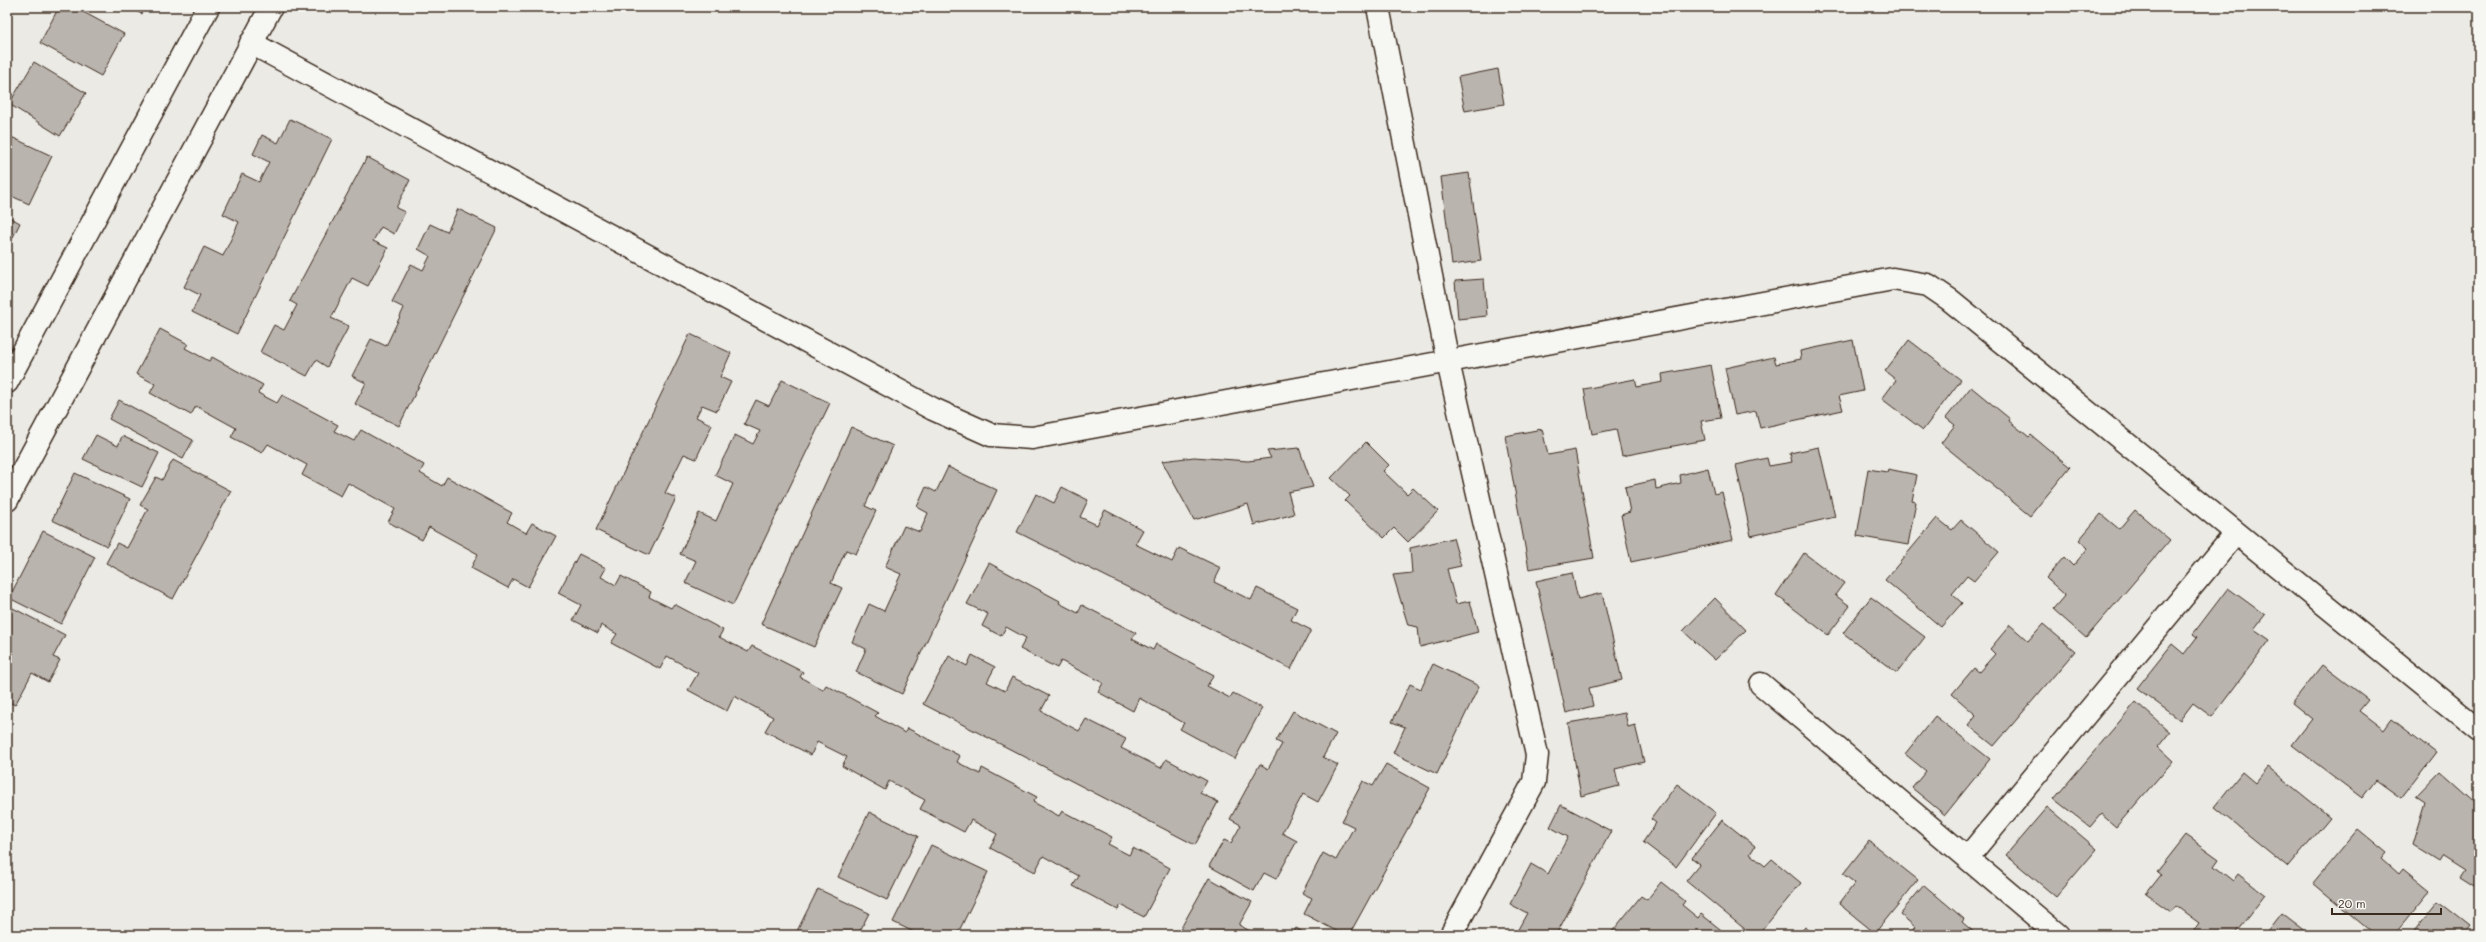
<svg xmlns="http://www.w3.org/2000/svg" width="2486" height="942" font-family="Mali,sans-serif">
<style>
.building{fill:#bab4ae;stroke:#3b2a1e}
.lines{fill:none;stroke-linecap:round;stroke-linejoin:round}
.minor-casing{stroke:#3b2a1e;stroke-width:25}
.tertiary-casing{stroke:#3b2a1e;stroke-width:25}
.minor{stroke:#f6f6f2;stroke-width:22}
.tertiary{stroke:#f6f6f2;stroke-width:22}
</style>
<rect width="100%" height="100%" fill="#ebeae5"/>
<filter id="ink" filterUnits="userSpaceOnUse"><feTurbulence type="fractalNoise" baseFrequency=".025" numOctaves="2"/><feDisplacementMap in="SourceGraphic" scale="8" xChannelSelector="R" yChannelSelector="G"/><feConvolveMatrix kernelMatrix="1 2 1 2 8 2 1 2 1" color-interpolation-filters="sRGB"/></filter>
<g filter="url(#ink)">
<path class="building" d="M59,7H74L124,34L101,76L40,43Z
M127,7H145L142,14Z
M34,62L86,93L60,136L9,104Z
M1498,69L1504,104L1465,111L1458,77Z
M290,119L332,139L237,334L192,312L200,295L184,287L204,247L223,256L239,222L223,214L242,174L259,182L269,162L253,154L262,135L278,143Z
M7,135L52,156L29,204L7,194Z
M367,157L410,180L396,208L405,212L394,234L381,227L373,241L388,248L368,286L352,278L331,318L349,326L327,367L316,360L307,376L260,352L274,325L284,330L297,305L290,301Z
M1469,173L1481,261L1452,265L1441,177Z
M458,209L497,228L399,426L355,404L366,383L352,376L371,339L386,346L404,308L392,302L411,264L423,270L430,256L418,249L430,224L447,232Z
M7,216L20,223L7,249Z
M1484,279L1487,316L1458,319L1455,281Z
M160,329L188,344L185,348L209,361L212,357L263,385L258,393L277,403L282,395L338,425L334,431L354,441L361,430L424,465L420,473L442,486L447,477L512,513L507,522L526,533L532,523L556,536L528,587L513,579L508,588L471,568L478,554L429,527L422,540L388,522L395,509L348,483L341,496L302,475L307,465L268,444L262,453L231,437L236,428L196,406L191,415L150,393L155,384L136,374Z
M690,334L731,353L720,377L731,382L717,411L702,405L696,417L712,425L696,459L684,454L665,493L676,498L649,555L596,530Z
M1853,340L1863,391L1839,396L1843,410L1760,428L1756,411L1735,415L1725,368L1774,357L1776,364L1801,359L1800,351Z
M1909,340L1961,380L1923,430L1882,399L1896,380L1885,371Z
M1711,365L1721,418L1701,421L1705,440L1622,456L1616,429L1592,434L1584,389L1635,379L1637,387L1663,382L1662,374Z
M782,380L830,403L733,605L685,583L696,561L680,554L699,513L716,521L733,484L715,475L735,435L753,444L760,431L744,424L756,400L769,406Z
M1971,387L2010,419L2009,421L2029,437L2031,435L2070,467L2030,516L1941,443L1955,425L1946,418Z
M119,400L193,440L183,459L109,419Z
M851,427L893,446L865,506L876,511L856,554L846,550L831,583L842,588L814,647L761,624Z
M1542,429L1548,455L1575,450L1594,558L1529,569L1505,436Z
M96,435L118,446L122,436L159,453L142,487L83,459Z
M1366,442L1389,465L1383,471L1407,494L1413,488L1438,511L1408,542L1394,528L1384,538L1345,501L1350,496L1331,478Z
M1819,447L1835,517L1751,536L1736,465L1767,458L1769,466L1792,462L1790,453Z
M1299,448L1313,487L1288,492L1294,514L1254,525L1248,504L1194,520L1162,461L1194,457L1248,461L1271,458L1267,451Z
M173,460L231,491L173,599L106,563L117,543L127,548L148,509L140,505L156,477L162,480Z
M948,467L997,490L902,694L856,672L866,649L852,642L869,604L884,611L901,574L885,567L904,526L920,532L928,513L917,507L926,487L936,492Z
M1708,468L1714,494L1722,492L1733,540L1631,562L1621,515L1630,512L1625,487L1655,480L1656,489L1681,483L1680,475Z
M1868,469L1887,472L1888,469L1917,475L1912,501L1916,502L1908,545L1857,536Z
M75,473L130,499L107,546L52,520Z
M1062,487L1088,500L1080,517L1097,525L1105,510L1143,530L1135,544L1172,562L1179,548L1221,568L1214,582L1251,600L1257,588L1297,608L1291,620L1311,630L1291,669L1017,532L1036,494L1054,503Z
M2135,510L2170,540L2086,638L2053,609L2065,595L2046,578L2064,557L2073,566L2088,548L2079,540L2101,514L2119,529Z
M1937,518L1952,530L1961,520L1999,552L1974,581L1967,576L1952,594L1962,603L1941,627L1885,580Z
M43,531L95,557L61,624L9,598Z
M1453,538L1461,566L1447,569L1456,604L1470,601L1478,632L1420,647L1418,627L1408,625L1393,575L1412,573L1410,548Z
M1804,553L1844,583L1835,595L1850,606L1828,635L1776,595Z
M579,554L606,568L601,577L616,585L621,576L651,592L649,597L671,608L674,604L723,630L719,637L748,652L752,646L803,672L800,677L823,690L826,685L878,713L875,716L905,733L907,728L960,756L957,762L980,774L982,768L1037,797L1033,802L1059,816L1062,811L1112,837L1108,844L1129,855L1133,848L1170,868L1144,917L1121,905L1118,910L1073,886L1079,876L1043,856L1035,872L990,848L997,834L971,820L964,832L920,809L925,800L889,781L885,790L842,766L847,757L817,742L811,755L765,731L773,717L734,696L727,711L688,690L698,673L667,656L660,669L611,643L617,634L601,625L598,633L573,620L581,605L558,593Z
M989,563L1060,601L1059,603L1078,613L1082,605L1136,633L1132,639L1153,650L1156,644L1214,675L1207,686L1230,698L1233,693L1262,708L1235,759L1180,729L1184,723L1139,698L1133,711L1098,692L1103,683L1061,661L1057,668L1020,649L1026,638L1006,627L1001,636L982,626L988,614L967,604Z
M1572,573L1578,599L1602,593L1622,680L1589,688L1593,706L1566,713L1536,581Z
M2228,588L2265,615L2254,629L2270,640L2212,717L2193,703L2180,720L2137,688L2172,644L2184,654L2197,637L2193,634Z
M1871,597L1925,637L1897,673L1843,633Z
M1715,598L1746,630L1715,660L1683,631Z
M7,605L65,635L53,657L60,660L48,682L32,673L15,705L7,701Z
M2043,624L2075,651L1994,746L1968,725L1976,715L1952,694L1974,668L1979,672L1995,654L1990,649L2010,625L2028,641Z
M972,655L995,667L987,682L1005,691L1012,677L1049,696L1041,711L1079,731L1086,719L1126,739L1121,748L1161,768L1166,759L1207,781L1200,793L1218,802L1195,845L923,704L949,656L967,666Z
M1433,664L1479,686L1437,774L1393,753L1405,727L1392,722L1410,684L1421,689Z
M2322,665L2368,700L2359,711L2384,730L2392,719L2436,753L2401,798L2376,780L2362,798L2292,745L2312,719L2292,703Z
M2136,702L2170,732L2158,747L2173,761L2116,827L2101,814L2090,827L2054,799Z
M1293,711L1336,734L1323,757L1338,765L1318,802L1303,794L1282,833L1297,841L1276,879L1264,873L1254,891L1209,866L1224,840L1231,843L1241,825L1230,819L1260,764L1268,769L1282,744L1276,741Z
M1625,713L1628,727L1635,725L1644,762L1615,769L1619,786L1581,796L1568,723Z
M1935,716L1990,759L1945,815L1912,788L1926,771L1905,754Z
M1386,764L1430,788L1349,935H1344L1304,914L1312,898L1302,893L1323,853L1336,860L1354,827L1342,821L1363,781L1373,786Z
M2268,767L2330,817L2288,867L2214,807L2242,772L2255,783Z
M2440,771L2479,806V889L2460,877L2465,870L2443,856L2439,862L2412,845L2425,802L2416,796Z
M1677,784L1716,813L1676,867L1643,842L1656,823L1651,819Z
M1561,805L1611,831L1556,935H1515L1527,913L1510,904L1531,864L1548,874L1568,837L1550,827Z
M2047,807L2097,849L2056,897L2006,855Z
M869,812L918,836L887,900L838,877Z
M1722,820L1755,846L1750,854L1765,866L1772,859L1801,883L1758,935H1752L1686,881L1700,864L1692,858Z
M2358,829L2387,853L2382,859L2399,874L2403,869L2430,891L2394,935H2375L2313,883Z
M2186,835L2219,859L2214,866L2233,881L2238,874L2265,895L2234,935H2201L2194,930L2199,923L2176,906L2171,912L2146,894L2161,875L2157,872Z
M1869,841L1918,880L1875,933L1839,904L1855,883L1843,874Z
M931,845L988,872L957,935H920L893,922Z
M1209,878L1252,902L1239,925L1250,931L1248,935H1177Z
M1661,882L1685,901L1682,905L1698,918L1701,914L1725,933L1723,935H1613L1611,933L1641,896L1647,900Z
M1924,885L1964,919L1962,922L1977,935H1909L1915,927L1900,914Z
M818,889L869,913L858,935H795Z
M2438,901L2470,926L2463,935H2411Z
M2282,913L2311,935H2265Z
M1805,927L1816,935H1798Z
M1296,928L1308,935H1292Z"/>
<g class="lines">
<defs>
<path id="minor" d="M1378,7L1448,362L1537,755L1534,782L1451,935
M251,43L933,409L991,435L1032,438L1893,279L1928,285L1950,300L2479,730
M1761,684L2058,935
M1967,858L2236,533"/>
<path id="tertiary" d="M7,382L208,7
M7,500L271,7"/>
</defs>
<use href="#minor" class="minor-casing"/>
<use href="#tertiary" class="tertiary-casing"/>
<use href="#minor" class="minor"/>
<use href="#tertiary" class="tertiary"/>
</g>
</g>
<rect width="2486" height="942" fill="none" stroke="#f6f6f2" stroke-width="24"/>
<rect x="12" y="12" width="2462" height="918" fill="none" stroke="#3b2a1e" stroke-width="1.5" filter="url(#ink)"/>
<path d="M2332 908v6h109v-6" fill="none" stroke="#3b2a1e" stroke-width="2"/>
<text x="2338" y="908" font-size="12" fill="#3b2a1e" stroke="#f6f6f2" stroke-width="3" paint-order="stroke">20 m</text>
</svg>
